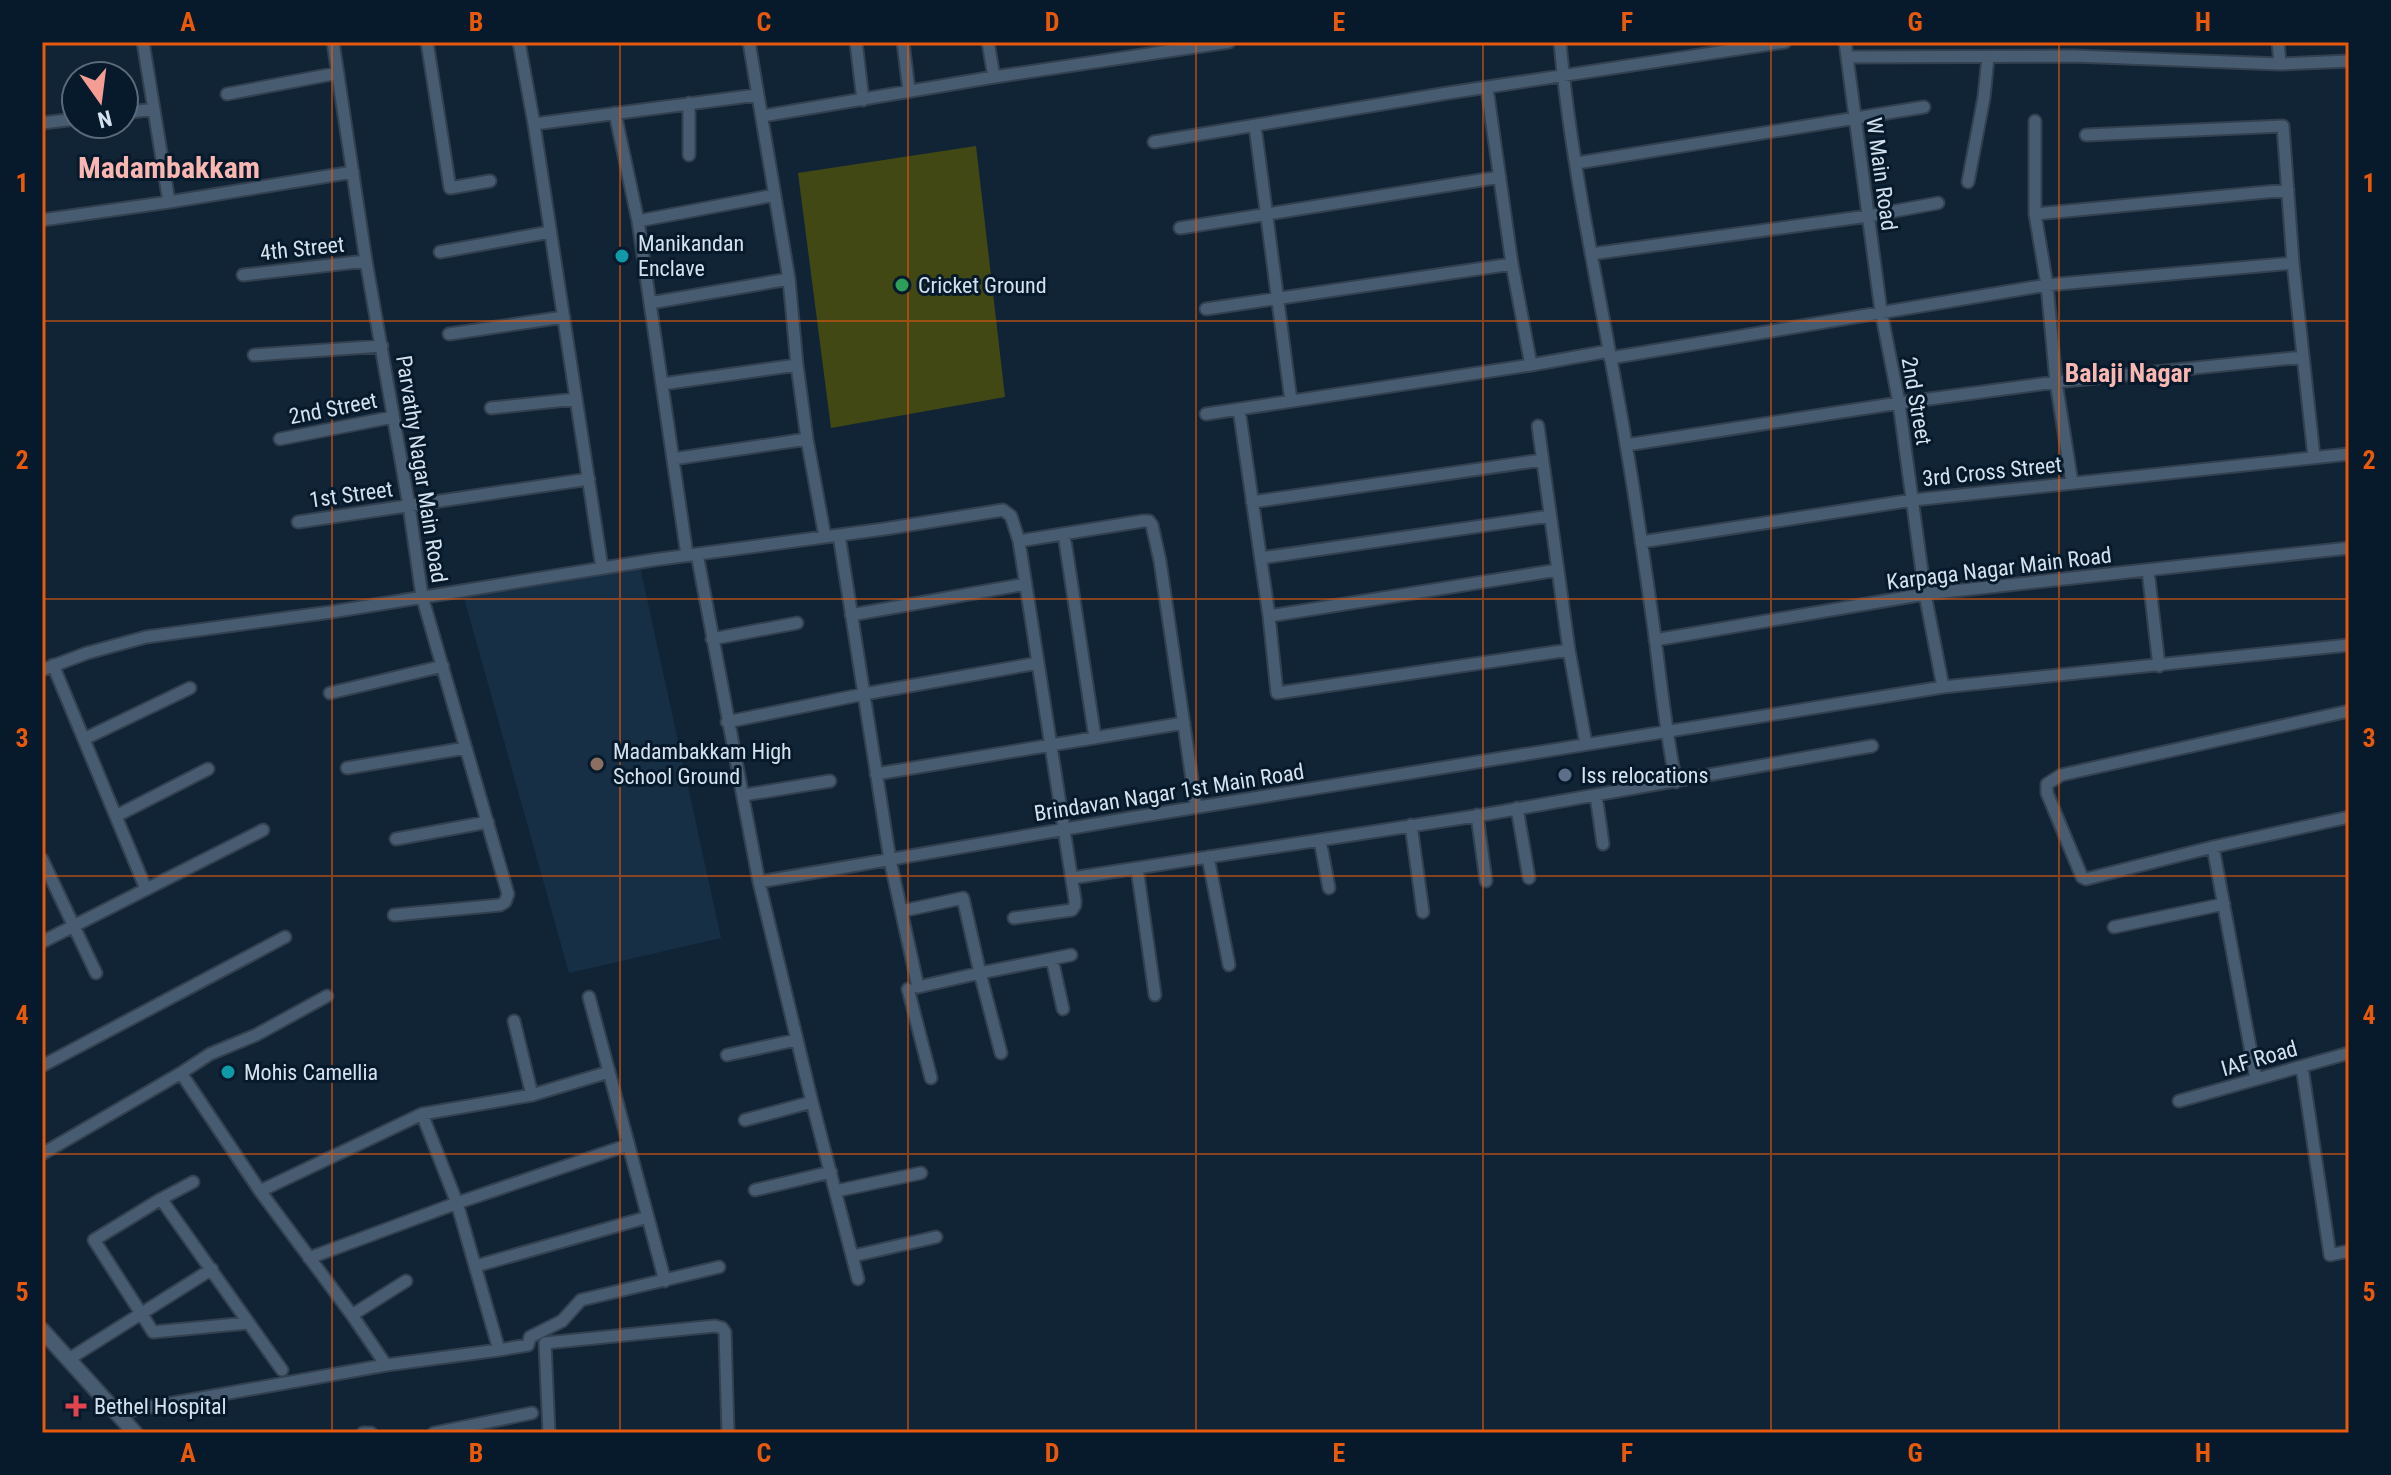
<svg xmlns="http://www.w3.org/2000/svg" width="2391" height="1475" font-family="'Roboto Condensed',sans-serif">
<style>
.built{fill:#162f45}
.pitch{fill:#424814}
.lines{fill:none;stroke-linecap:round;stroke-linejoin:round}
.minor-casing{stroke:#33404f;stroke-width:15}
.tertiary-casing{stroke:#33404f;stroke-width:18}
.minor{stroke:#475c71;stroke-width:11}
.tertiary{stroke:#475c71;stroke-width:14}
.grid{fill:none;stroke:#e8590c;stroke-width:2;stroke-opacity:0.55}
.culture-dot{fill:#0f9aa8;stroke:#071a2c;stroke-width:3}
.leisure-dot{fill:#2e9e5b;stroke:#071a2c;stroke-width:3}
.education-dot{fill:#8d6e63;stroke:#071a2c;stroke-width:3}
.service-dot{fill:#5c6f8a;stroke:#071a2c;stroke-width:3}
.health-dot{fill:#e0444e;stroke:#071a2c;stroke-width:3}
.labels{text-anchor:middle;stroke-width:6;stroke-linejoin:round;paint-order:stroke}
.street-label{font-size:22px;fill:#d5e2ee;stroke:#071a2c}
.poi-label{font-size:22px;fill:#d5e2ee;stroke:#071a2c;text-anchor:start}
.quarter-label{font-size:26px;font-weight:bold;fill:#fab6b0;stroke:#071a2c}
.district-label{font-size:30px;font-weight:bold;fill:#fab6b0;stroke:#071a2c}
.neatline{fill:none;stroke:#e8590c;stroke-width:3}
.grid-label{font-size:26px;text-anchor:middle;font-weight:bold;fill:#e8590c}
</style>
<rect width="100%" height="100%" fill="#112436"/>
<path class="built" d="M639,562L721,938L569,973L462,591Z"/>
<path class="pitch" d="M976,146L1005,397L831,428L798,173Z"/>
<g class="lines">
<defs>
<path id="minor" d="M143,42L169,202L353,172
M333,42L366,261L409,506L422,596L508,894L505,902L500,905L394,915
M427,42L450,188L490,181
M519,42L534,124
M749,42L789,279L797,365L807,439L825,537
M856,42L863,100
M903,42L909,91
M988,42L994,77
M1560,42C1572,177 1604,311 1626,444C1637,508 1646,573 1655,637C1661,686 1666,734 1676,782
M1845,42L1881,311L1899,403L1925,594L1943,687
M2278,42L2280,64L2349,61
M1847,57L2074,56L2280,64
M1487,88L1512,264L1531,365
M227,94L338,73
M124,113L154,109
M615,113L638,221L650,303
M762,116L994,77L1229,42
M2035,121V214L2288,190
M42,123L76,119
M1255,126L1291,401
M2086,135L2283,126L2293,263L2314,457
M1154,142L1448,93L1785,42
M689,155V103
M1577,163L1924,107
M1968,182L1984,97L1988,57
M2035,214L2047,285L2056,382L2072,483
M42,220L169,202
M638,221L775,195
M1180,228L1500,177
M440,252L550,232
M1591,254L1868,216L1938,203
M243,275L366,261
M1206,309L1512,264
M449,334L564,317
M254,355L382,346
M1610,358L2047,285L2293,263
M662,384L797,365
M491,408L576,399
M1239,409L1269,616L1277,693L1569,650
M1206,414L1531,365L1609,351
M1538,426L1569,650L1586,744
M280,439L393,417
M1626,445L1899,403L2056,382L2303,357
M673,459L807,439
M1252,502L1542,460
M298,522L589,479
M1064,534L1095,738
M839,535L890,860L918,987L980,973L963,898L902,911
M1019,541L1143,521H1149L1152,525L1160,561L1196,807
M1641,542L1913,500L2349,454
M697,554L759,882L812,1102L858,1279
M687,555L650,303L789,279
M1261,558L1550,516
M602,568L534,124L757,95
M2148,570L2159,666
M851,615L1026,584
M1269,616L1558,570
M712,639L797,623
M1655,640L1925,594L2349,548
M53,665L146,889
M42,670L87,653L146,637L331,612L653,560L884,529L1003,510L1011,516L1019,541L1075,900V905L1072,910L1014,918
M330,693L443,666
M2349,711L2061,775L2047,784V793L2082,877L2086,879L2213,847L2349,817
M727,722L864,694L1038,663
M84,739L190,688
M347,768L466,748
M876,774L1184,723
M744,795L830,781
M1596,795L1603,844
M1517,808L1529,878
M1477,815L1486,881
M116,816L208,769
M1411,825L1423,912
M396,839L488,822
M1320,840L1329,888
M2213,847L2256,1079
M1208,857L1229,965
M42,859L96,973
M1137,868L1155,995
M1072,878L1482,815L1872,746
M759,882L1130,818L1943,687L2349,645
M2114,927L2224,904
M42,942L263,830
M1052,959L1063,1009
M908,989L931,1078
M589,997L665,1281
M514,1021L532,1095
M1001,1053L980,973L1071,955
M727,1055L796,1040
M42,1066L285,937
M2302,1067L2330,1255L2349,1251
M181,1073L260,1191L352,1315L386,1365
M2179,1101L2349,1053
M422,1114L457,1203L499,1350L528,1345L530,1337L562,1321L581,1300L719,1267
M745,1120L812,1102
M42,1154L181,1073L210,1054L256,1035L327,996
M755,1190L831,1172
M260,1191L422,1114L532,1095L609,1072
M836,1191L921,1173
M161,1199L193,1182
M853,1256L936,1237
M309,1258L457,1203L628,1145
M476,1266L648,1217
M352,1315L406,1281
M248,1323L153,1332L94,1240L161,1199L282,1370
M69,1359L212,1269
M117,1413L386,1365L499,1350
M363,1433H371
M434,1433L532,1413
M549,1433L545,1343L715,1326L722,1328L725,1332L728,1433"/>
<path id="tertiary" d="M42,1330L135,1433"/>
</defs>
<use href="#minor" class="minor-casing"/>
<use href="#tertiary" class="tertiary-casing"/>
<use href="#minor" class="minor"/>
<use href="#tertiary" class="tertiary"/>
</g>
<path class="grid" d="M332,42V1433M620,42V1433M908,42V1433M1196,42V1433M1483,42V1433M1771,42V1433M2059,42V1433M42,321H2349M42,599H2349M42,876H2349M42,1154H2349"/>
<g class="culture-dot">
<circle cx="622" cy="256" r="8"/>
<circle cx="228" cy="1072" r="8"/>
</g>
<circle class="leisure-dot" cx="902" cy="285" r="8"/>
<circle class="education-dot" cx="597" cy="764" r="8"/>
<circle class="service-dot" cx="1565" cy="775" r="8"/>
<path class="health-dot" d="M72 1394h8v8h8v8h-8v8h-8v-8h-8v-8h8z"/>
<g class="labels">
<g class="street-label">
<text transform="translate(1882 174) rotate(82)" y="8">W Main Road</text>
<text transform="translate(302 248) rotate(-6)" y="8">4th Street</text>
<text transform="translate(1917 401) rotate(80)" y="8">2nd Street</text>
<text transform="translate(333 408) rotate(-11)" y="8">2nd Street</text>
<text transform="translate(422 469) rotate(81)" y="8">Parvathy Nagar Main Road</text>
<text transform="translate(1992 471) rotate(-6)" y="8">3rd Cross Street</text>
<text transform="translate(351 494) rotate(-8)" y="8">1st Street</text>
<text transform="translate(1999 568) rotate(-7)" y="8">Karpaga Nagar Main Road</text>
<text transform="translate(1169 792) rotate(-9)" y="8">Brindavan Nagar 1st Main Road</text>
<text transform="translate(2259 1058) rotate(-16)" y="8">IAF Road</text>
</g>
<g class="poi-label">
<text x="638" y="251">Manikandan<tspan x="638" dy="25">Enclave</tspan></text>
<text x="918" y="293">Cricket Ground</text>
<text x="613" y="759">Madambakkam High<tspan x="613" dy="25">School Ground</tspan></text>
<text x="1581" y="783">Iss relocations</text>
<text x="244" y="1080">Mohis Camellia</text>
<text x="94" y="1414">Bethel Hospital</text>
</g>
<g class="quarter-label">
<text x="2128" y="382">Balaji Nagar</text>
</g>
<g class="district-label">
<text x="169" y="178">Madambakkam</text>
</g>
</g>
<rect width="2391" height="1475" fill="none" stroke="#071a2c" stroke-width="88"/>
<g transform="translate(100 100) rotate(166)"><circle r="38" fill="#071a2c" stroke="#596a7a" stroke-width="2"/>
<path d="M0-6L14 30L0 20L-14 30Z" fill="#f59c94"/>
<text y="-12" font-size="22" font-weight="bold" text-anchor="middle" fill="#d5e2ee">N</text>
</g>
<rect x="44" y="44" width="2303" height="1387" class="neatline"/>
<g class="grid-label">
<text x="188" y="31">A</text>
<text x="476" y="31">B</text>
<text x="764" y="31">C</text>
<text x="1052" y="31">D</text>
<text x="1339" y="31">E</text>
<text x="1627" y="31">F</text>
<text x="1915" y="31">G</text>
<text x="2203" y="31">H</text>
<text x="22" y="192">1</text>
<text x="2369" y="192">1</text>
<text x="22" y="469">2</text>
<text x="2369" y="469">2</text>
<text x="22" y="747">3</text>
<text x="2369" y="747">3</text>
<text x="22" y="1024">4</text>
<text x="2369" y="1024">4</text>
<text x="22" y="1301">5</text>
<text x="2369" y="1301">5</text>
<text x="188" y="1462">A</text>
<text x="476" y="1462">B</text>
<text x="764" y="1462">C</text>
<text x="1052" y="1462">D</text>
<text x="1339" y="1462">E</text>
<text x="1627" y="1462">F</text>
<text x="1915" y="1462">G</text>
<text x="2203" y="1462">H</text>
</g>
</svg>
